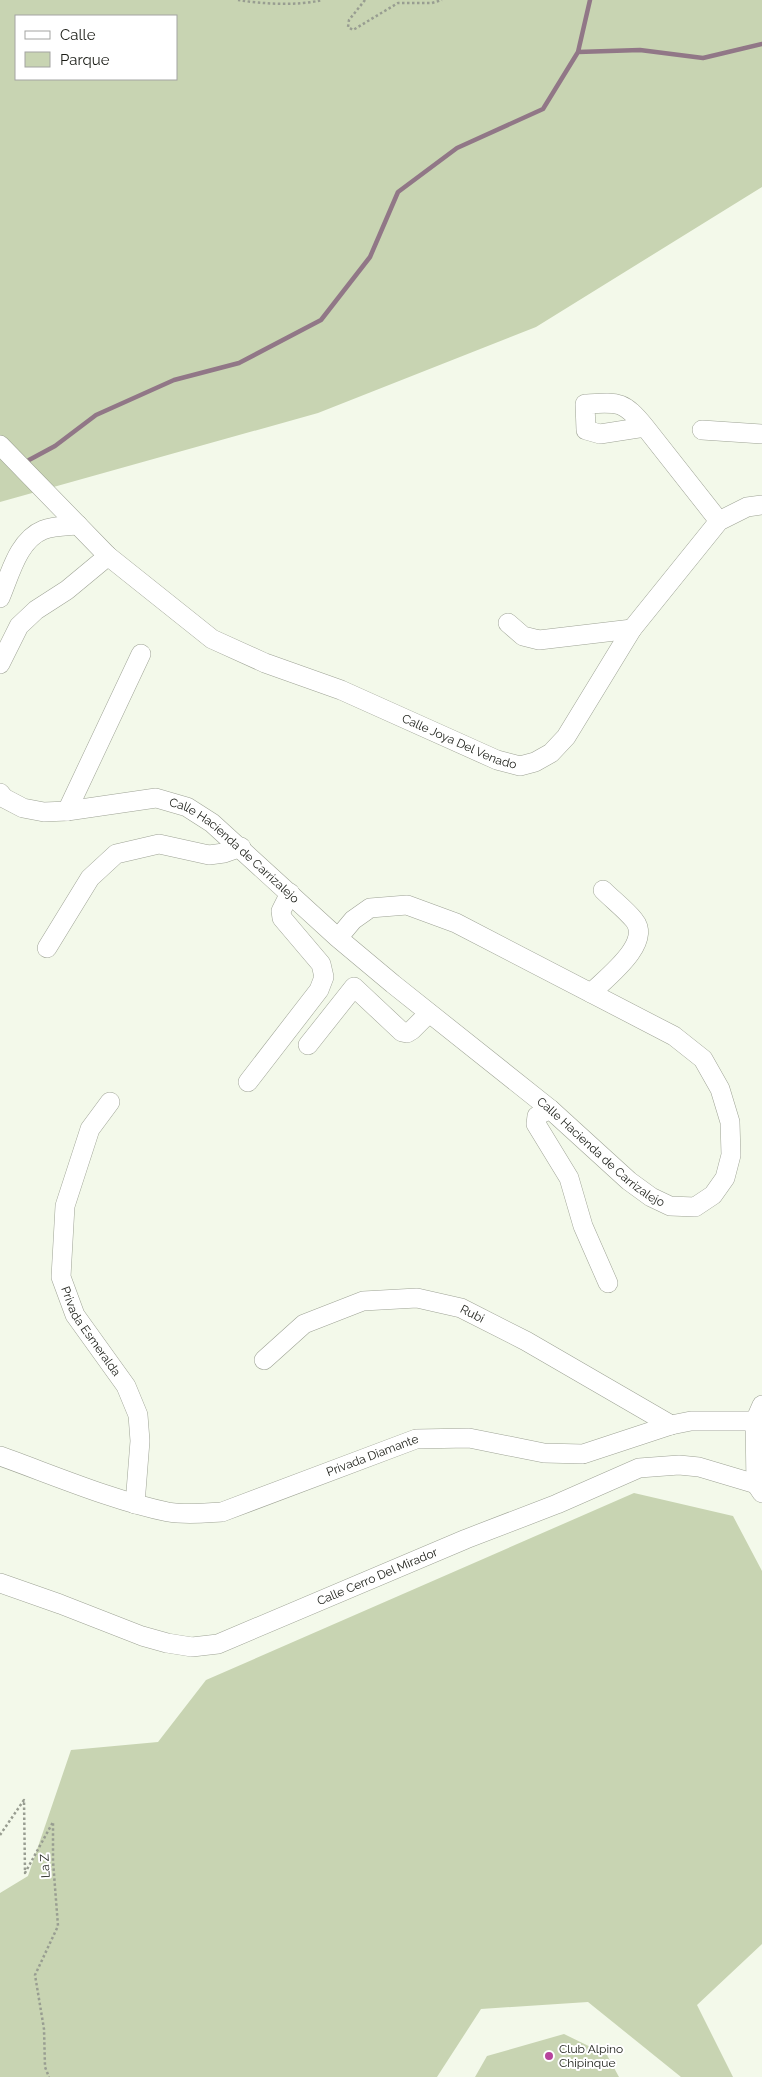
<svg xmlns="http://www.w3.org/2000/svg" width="762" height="2077" font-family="Raleway,sans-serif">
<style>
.green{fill:#c8d4b2;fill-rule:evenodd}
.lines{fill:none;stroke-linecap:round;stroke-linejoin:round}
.stream{stroke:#917787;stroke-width:4.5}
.minor-casing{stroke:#9ea395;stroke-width:20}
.path{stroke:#989d91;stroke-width:2.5;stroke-dasharray:2.5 2.5;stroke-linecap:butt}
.minor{stroke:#fff;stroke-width:19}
.poi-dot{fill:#b7439c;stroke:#fff;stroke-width:2}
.labels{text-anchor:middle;stroke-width:4;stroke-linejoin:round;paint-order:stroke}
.street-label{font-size:12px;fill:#1a1c16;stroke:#fff}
.poi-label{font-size:12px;fill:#1a1c16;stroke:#fff;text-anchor:start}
</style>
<rect width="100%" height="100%" fill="#f3f9ea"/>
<path class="green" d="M0,0H762V187L536,327L318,413L0,502ZM16,16H176V79H16Z
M634,1493L733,1516L762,1571V1944L697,2005L733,2077H681L588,2002L481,2009L437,2077H0V1893L28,1876L71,1750L158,1742L206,1680Z
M564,2034L607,2055L619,2077H475L487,2056Z"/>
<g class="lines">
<path class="stream" d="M578,52L640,50L703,58L762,44
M29,460L55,446L96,415L174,380L239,363L321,320L370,257L398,192L457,148L543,109L578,52L590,0"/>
<defs>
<g id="minor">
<path d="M645,427L600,434L586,430L585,404C618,402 623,400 645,427L719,521"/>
<path d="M702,430L762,434"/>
<path id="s1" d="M0,445L108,556L212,639L265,663L341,690L497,760L520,766L535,762L551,753L566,737L632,629L719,521L747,507L762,505"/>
<path d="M0,598C10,575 18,540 43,530C53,526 67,526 78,525"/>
<path d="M508,623L523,636L539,640L632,629"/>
<path d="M0,664L19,626L36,610L67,590L108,556"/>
<path id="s2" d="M0,793L4,798L23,808L44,812L67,811L156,798L187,807L212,823L338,938L393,984L550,1109L629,1181L651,1197L670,1206L695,1207L713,1195L725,1178L731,1155L730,1122L720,1089L703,1059L674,1036L456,923L407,905L370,908L353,920L338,938"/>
<path d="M67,811L141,654"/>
<path d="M47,948L90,878L116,854L159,844L209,855L224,853L241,847"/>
<path d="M591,993C606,978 653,943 634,920C625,909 613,900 603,890"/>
<path d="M308,1045L354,987L402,1032L407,1033L412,1030L429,1013"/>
<path d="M248,1082L319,990L324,977L321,964L282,918L281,911L290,893"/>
<path id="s3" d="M110,1102L90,1129L65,1206L61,1277L75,1315L126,1386L138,1415L140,1441L135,1504"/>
<path d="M550,1109L537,1116L536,1124L569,1178L583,1226L608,1283"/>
<path id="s4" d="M264,1360L304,1324L363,1301L417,1298L461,1308L526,1341L671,1425"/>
<path d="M762,1405L755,1421L756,1484L762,1493"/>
<path id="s5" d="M0,1456C53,1475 114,1501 168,1512C186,1515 204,1513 222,1512L416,1439L469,1438L544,1453L583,1454L671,1425L691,1421H755"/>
<path id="s6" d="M0,1583L60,1604L142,1636L167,1643L192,1647L218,1644L466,1539L557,1504L639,1468L679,1465L699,1467L756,1484"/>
</g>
</defs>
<use href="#minor" class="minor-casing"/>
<path class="path" d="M238,0C263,4 297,6 322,0
M365,0L349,20L348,27L353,30L398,3H432L442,0
M0,1835L24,1800L25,1873L53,1822V1861L58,1926L35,1975L44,2029L45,2067L49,2077"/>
<use href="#minor" class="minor"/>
</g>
<circle class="poi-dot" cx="549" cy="2056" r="5"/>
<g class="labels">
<g class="street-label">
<text dy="4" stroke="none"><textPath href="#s1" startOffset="556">Calle Joya Del Venado</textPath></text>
<text dy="4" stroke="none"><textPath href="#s2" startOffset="258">Calle Hacienda de Carrizalejo</textPath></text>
<text dy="4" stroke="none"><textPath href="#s2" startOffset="734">Calle Hacienda de Carrizalejo</textPath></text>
<text dy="4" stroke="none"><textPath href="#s4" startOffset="229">Rubi</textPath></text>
<text dy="4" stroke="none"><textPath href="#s3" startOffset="248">Privada Esmeralda</textPath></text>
<text dy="4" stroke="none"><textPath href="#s5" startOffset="392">Privada Diamante</textPath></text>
<text dy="4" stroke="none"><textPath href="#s6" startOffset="402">Calle Cerro Del Mirador</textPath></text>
<text transform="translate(45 1866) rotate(-93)" y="4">La Z</text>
</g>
<g class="poi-label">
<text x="559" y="2053">Club Alpino<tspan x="559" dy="14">Chipinque</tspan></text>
</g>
</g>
<rect x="15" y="15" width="162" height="65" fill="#ffffff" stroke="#a3a4a2"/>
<rect x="25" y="31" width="25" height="8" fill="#ffffff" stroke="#a3a4a2"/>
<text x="60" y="40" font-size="15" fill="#1a1c16">Calle</text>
<rect x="25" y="52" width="25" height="15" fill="#c8d4b2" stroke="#a3a4a2"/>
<text x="60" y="65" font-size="15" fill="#1a1c16">Parque</text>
</svg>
